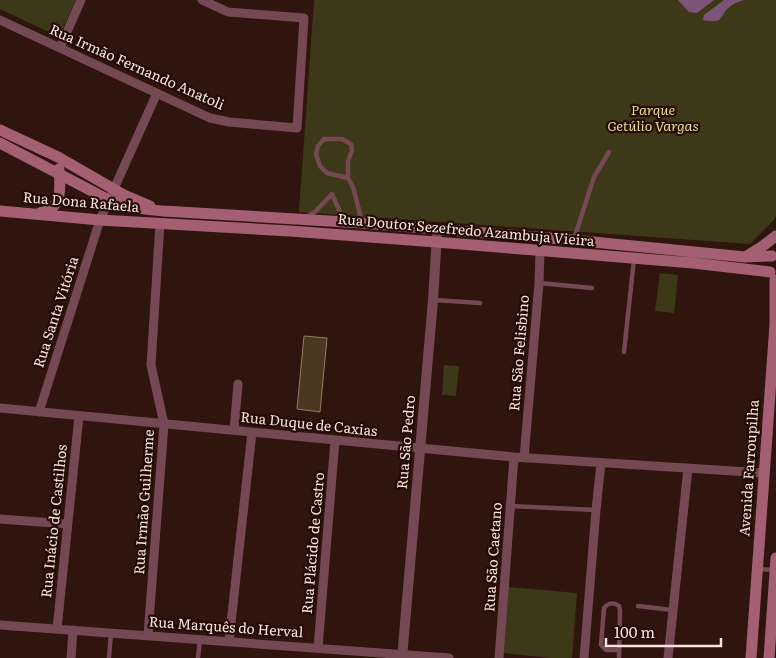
<svg xmlns="http://www.w3.org/2000/svg" width="776" height="658" font-family="Literata,serif">
<style>
.green{fill:#3d3918}
.water{fill:#7c5478}
.building{fill:#4c3821;stroke:#937c63}
.lines{fill:none;stroke-linecap:round;stroke-linejoin:round}
.service{stroke:#744953;stroke-width:4.5}
.minor{stroke:#744953;stroke-width:9}
.tertiary{stroke:#744953;stroke-width:10}
.secondary{stroke:#a46072;stroke-width:11}
.labels{text-anchor:middle;stroke-width:4.5;stroke-linejoin:round;paint-order:stroke}
.street-label{font-size:14px;fill:#f7e4de;stroke:#250b05}
.park-label{font-size:14px;font-style:italic;fill:#e7df8c;stroke:#250b05}
</style>
<rect width="100%" height="100%" fill="#2f150d"/>
<path class="green" d="M0,0H76L59,37L0,9Z
M314,0H776V216L774,220L750,244L299,212Z
M660,273L678,275L674,313L655,311Z
M444,365L459,366L456,396L442,395Z
M508,587L577,593L572,658H550L504,653Z"/>
<path class="water" d="M678,0H714L697,13L689,12Z
M724,0H745C736,2 729,5 724,13C723,15 721,18 719,20C715,22 707,21 703,20L704,15Z"/>
<path class="building" d="M304,336L327,338L320,412L297,409Z"/>
<g class="lines">
<path class="service" d="M348,178L327,173L320,166L316,154L318,146L324,139H342L351,144L352,151L348,161V178L353,187L362,222
M306,217L315,212L332,194L344,221
M574,239L594,177L609,152
M539,283L592,288
M434,300L480,303
M624,352L634,259
M510,506L596,510
M758,569L775,570
M638,606L672,610
M619,650H606L601,645L604,608C608,603 614,602 619,606L620,610L619,658
M109,658L111,633
M198,658L200,639"/>
<path class="minor" d="M0,20L210,118L229,122L297,128L304,18L228,12L202,0
M60,48L81,0
M0,408L514,457L765,473
M39,412L100,220L157,93
M234,430L238,384
M524,458L539,283L540,251
M0,519L67,524
M0,625L449,658
M57,629L79,416
M148,635L164,424L151,365L160,223
M229,641L252,432
M318,648L335,440
M71,658L73,630
M499,658L514,457
M584,658L596,510L601,463
M668,658L688,468"/>
<path class="tertiary" d="M402,658L433,300L437,235"/>
<path class="secondary" d="M0,130L58,157L124,195L150,206
M0,143L109,200C126,208 144,209 163,211L362,223L573,240L745,257L772,256
M0,211L100,220L290,231L436,242L693,263L770,272
M40,213C64,208 60,187 59,169
M747,256L760,248L776,236
M751,658L775,324V280
M769,658L776,558"/>
</g>
<g class="labels">
<g class="street-label">
<text transform="translate(137 67) rotate(24)" y="5">Rua Irmão Fernando Anatoli</text>
<text transform="translate(81 202) rotate(5)" y="5">Rua Dona Rafaela</text>
<text transform="translate(466 230) rotate(5)" y="5">Rua Doutor Sezefredo Azambuja Vieira</text>
<text transform="translate(56 312) rotate(-72)" y="5">Rua Santa Vitória</text>
<text transform="translate(519 353) rotate(-85)" y="5">Rua São Felisbino</text>
<text transform="translate(309 424) rotate(6)" y="5">Rua Duque de Caxias</text>
<text transform="translate(406 442) rotate(-85)" y="5">Rua São Pedro</text>
<text transform="translate(749 468) rotate(-86)" y="5">Avenida Farroupilha</text>
<text transform="translate(144 502) rotate(-86)" y="5">Rua Irmão Guilherme</text>
<text transform="translate(54 521) rotate(-84)" y="5">Rua Inácio de Castilhos</text>
<text transform="translate(313 543) rotate(-85)" y="5">Rua Plácido de Castro</text>
<text transform="translate(493 557) rotate(-86)" y="5">Rua São Caetano</text>
<text transform="translate(226 627) rotate(4)" y="5">Rua Marquês do Herval</text>
</g>
<g class="park-label">
<text x="653" y="115">Parque<tspan x="653" dy="16">Getúlio Vargas</tspan></text>
</g>
</g>
<path d="M606 638v8h115v-8" fill="none" stroke="#f7e4de" stroke-width="2.5"/>
<text x="614" y="638" font-size="15" fill="#f7e4de" stroke="#250b05" stroke-width="4" paint-order="stroke">100 m</text>
</svg>
